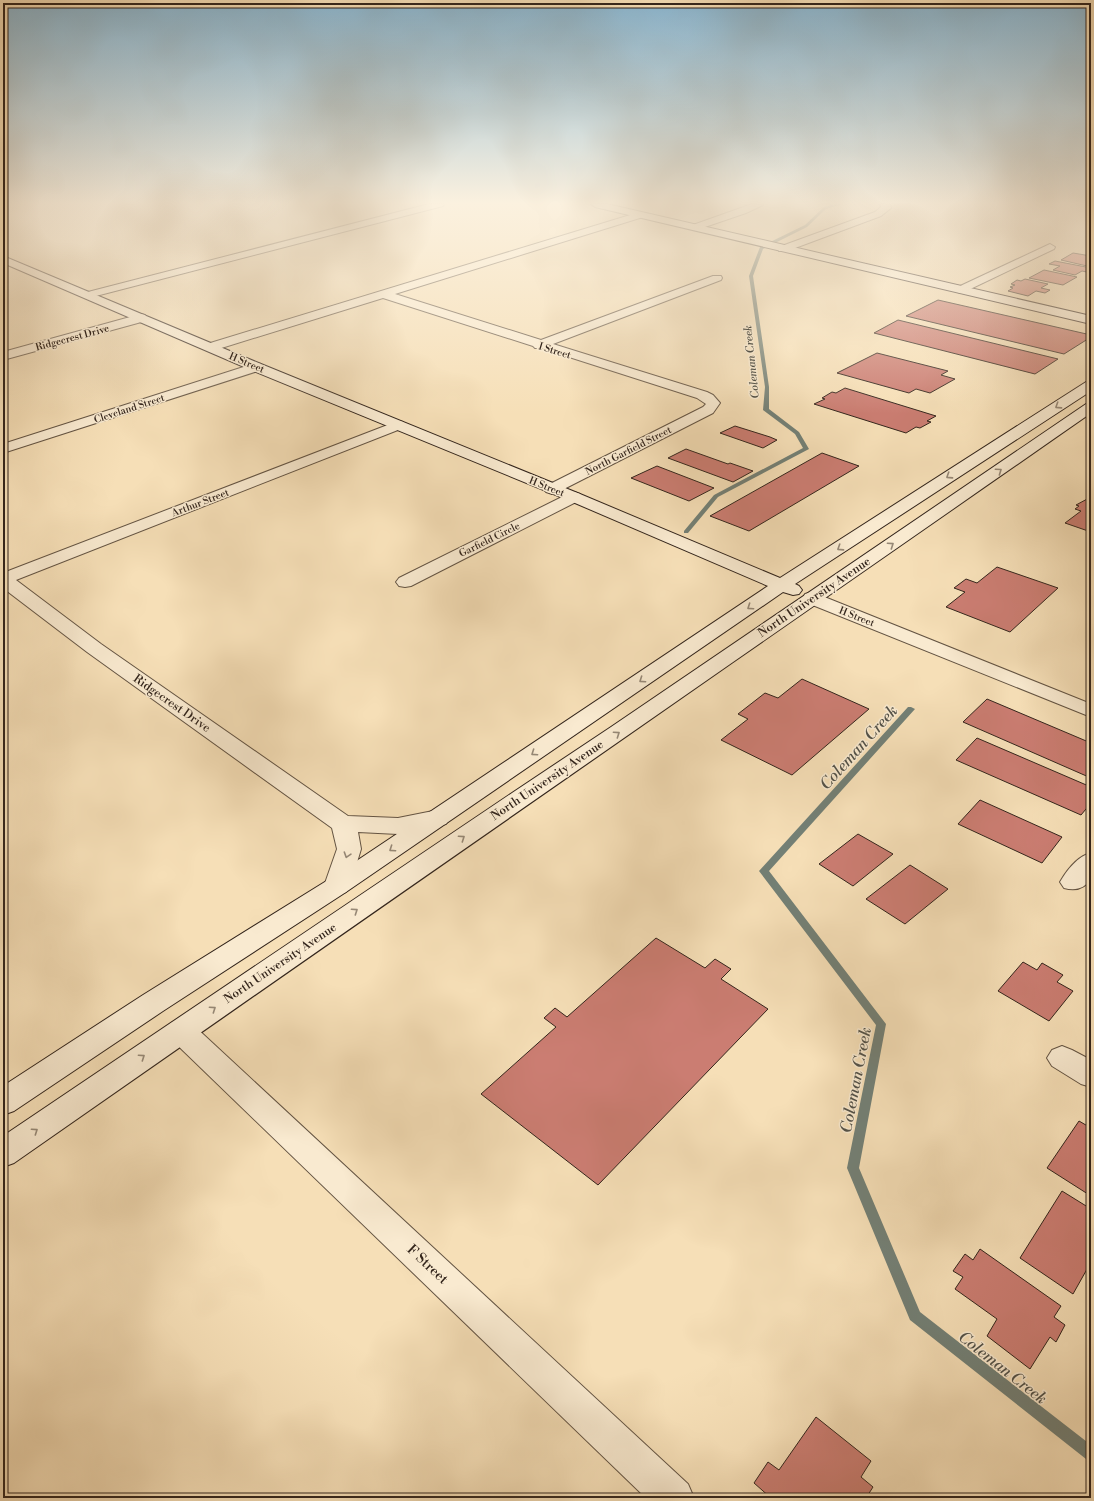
<svg xmlns="http://www.w3.org/2000/svg" width="1094" height="1501" font-family="'Libre Bodoni',serif">
<style>
.lines{fill:none;stroke-linecap:round;stroke-linejoin:round}
.stream{fill:#738076;fill-rule:evenodd}
.building{fill:#cb7d72;stroke:#33251c}
.street-casing{stroke:#645443;stroke-width:2}
.secondary-casing{stroke:#33251c;stroke-width:2}
.street{fill:#f9ead0;fill-rule:evenodd}
.secondary{fill:#f9ead0;fill-rule:evenodd}
.oneway{stroke:#968876}
.labels{text-anchor:middle;stroke-width:3;stroke-linejoin:round;paint-order:stroke}
.far-street-label{font-size:10px;fill:#33251c;stroke:#f9ead0}
.far-water-label{font-size:11px;font-style:italic;fill:#535249;stroke:#f9ead0}
.street-label{font-size:12px;fill:#33251c;stroke:#f9ead0}
.near-street-label{font-size:14px;fill:#33251c;stroke:#f9ead0}
.near-water-label{font-size:16px;font-style:italic;fill:#535249;stroke:#f9ead0}
</style>
<rect width="100%" height="100%" fill="#f6dfb7"/>
<filter id="stains"><feTurbulence type="fractalNoise" baseFrequency=".005" numOctaves="4"/><feColorMatrix values="0 0 0 0 .2 0 0 0 0 .09 0 0 0 0 .02 0 0 0 .5 -.17"/></filter>
<radialGradient id="worn" r=".72"><stop offset=".6" stop-color="#630" stop-opacity="0"/><stop offset="1" stop-color="#630" stop-opacity=".3"/></radialGradient>
<g class="lines">
<path class="stream" d="M836,204H843L826,209L807,227L763,249L753,276L769,387V409L799,432L809,449L718,497L688,533H684V531L714,495L803,448L795,434L763,410L765,387L749,276L760,247L805,225L824,207Z
M908,707H911L915,709L769,871L886,1024L859,1168L920,1312L1091,1445V1461L1086,1459L910,1320L847,1168L876,1025L759,871Z"/>
</g>
<path class="building" d="M1073,253L1091,256V264L1087,266L1061,260Z
M1055,261L1091,268V273L1082,271L1075,275L1053,270L1060,266L1049,264Z
M1044,270L1077,277L1063,285L1029,278Z
M1025,279L1048,284L1041,288L1050,290L1045,293L1036,291L1028,296L1008,291L1013,288L1010,287L1015,285L1011,284L1017,280L1021,281Z
M938,300L1091,335V337L1064,354L906,316Z
M898,320L1058,359L1035,374L874,333Z
M877,353L948,371L941,375L955,379L930,393L916,389L909,393L837,373Z
M845,388L936,416L927,421L931,422L920,428L916,427L906,433L814,404L825,399L822,398L832,392L836,393Z
M735,426L770,437L777,440L763,448L720,433Z
M686,449L728,464L730,463L753,471L733,482L668,458Z
M822,453L859,466L749,531L710,516Z
M657,466L714,488L689,501L631,478Z
M1089,498H1091V532L1065,523L1081,511L1075,509L1079,506L1076,505Z
M997,567L1058,588L1010,632L946,607L965,592L954,588L966,579L977,583Z
M802,679L869,709L792,775L721,740L748,719L738,714L765,693L778,698Z
M987,699L1091,743V778L963,722Z
M977,738L1091,787V803L1081,815L956,760Z
M980,800L1062,837L1042,863L958,824Z
M858,834L893,854L853,886L819,864Z
M910,865L948,889L905,924L866,899Z
M656,938L705,968L715,959L731,969L721,979L768,1009L598,1185L481,1094L556,1027L544,1018L555,1008L567,1017Z
M1023,962L1037,970L1042,963L1063,975L1057,982L1073,991L1049,1021L998,991Z
M1079,1121L1091,1128V1196L1047,1168Z
M1062,1191L1091,1209V1262L1073,1294L1020,1258Z
M980,1249L1061,1306L1054,1317L1065,1325L1056,1342L1050,1337L1030,1369L987,1336L997,1319L955,1289L963,1277L953,1271L965,1254L973,1260Z
M816,1417L871,1461L861,1477L873,1487L866,1498H771L754,1483L768,1462L779,1470Z"/>
<g class="lines">
<defs>
<path id="street" d="M429,204H444L443,206L92,297H84L82,295L84,293Z
M752,204L763,205L746,213L699,229H693L691,227L693,225Z
M880,204H890L891,208L881,216L787,251H779L778,249L779,247L875,212L881,207Z
M640,212L645,215L643,217L395,294L541,340L713,276H721L722,278L721,280L553,344L707,392L713,395L720,403L713,413L558,492L552,494L546,492L544,489L546,486L703,407L706,404L697,398L541,348H535L533,346L383,298L215,350H207L205,347L207,344Z
M1050,244L1055,247L1054,249L964,292L960,293L954,290L956,288Z
M141,314L145,315L147,318L145,321L3,360V352Z
M256,363L261,364L262,367L261,370L3,453V444Z
M398,421L403,422L405,425L403,428L16,580L101,644L348,816L398,818L438,810L446,812L450,818L446,824L398,834L358,832L361,849L350,886L346,892L337,895L328,892L324,886L337,849L332,828L87,652L3,588V573Z
M574,492L580,494L582,497L580,500L411,586L405,587L399,586L396,582L399,578L568,494Z
M812,592L1091,704V717L805,602L803,598L805,594Z
M1091,853C1091,859 1093,872 1091,878C1085,889 1075,891 1064,888L1060,882C1067,870 1078,856 1091,853Z
M181,1020L191,1023L688,1484L694,1498H646L171,1039L167,1031L171,1023Z
M1062,1046L1072,1050L1091,1060V1087L1081,1084L1052,1066L1047,1058L1052,1050Z"/>
<path id="secondary" d="M591,204H607L1091,316V324L595,207Z
M3,256L261,364L580,494L780,578L1086,382L1091,381V391L795,584L799,586L802,590L799,594L793,595L783,592L346,892L163,1011L14,1111L3,1115V1086L143,995L328,880L768,586L568,500L251,370L3,263Z
M1091,403V413C732,663 373,912 14,1163L3,1167V1136L512,793L611,727L1086,404Z"/>
</defs>
<use href="#street" class="street-casing"/>
<use href="#secondary" class="secondary-casing"/>
<use href="#street" class="street"/>
<use href="#secondary" class="secondary"/>
</g>
<defs><path id="oneway-chevron" d="M-2-3.5L2.5 0L-2 3.5" fill="none" stroke-width="1.6" stroke-linecap="round" stroke-linejoin="round"/></defs>
<g class="oneway">
<use href="#oneway-chevron" transform="translate(1058 406) rotate(147)"/>
<use href="#oneway-chevron" transform="translate(999 471) rotate(-35)"/>
<use href="#oneway-chevron" transform="translate(949 476) rotate(147)"/>
<use href="#oneway-chevron" transform="translate(891 545) rotate(-34)"/>
<use href="#oneway-chevron" transform="translate(840 548) rotate(147)"/>
<use href="#oneway-chevron" transform="translate(750 607) rotate(146)"/>
<use href="#oneway-chevron" transform="translate(642 680) rotate(146)"/>
<use href="#oneway-chevron" transform="translate(617 734) rotate(-34)"/>
<use href="#oneway-chevron" transform="translate(534 753) rotate(146)"/>
<use href="#oneway-chevron" transform="translate(462 838) rotate(-34)"/>
<use href="#oneway-chevron" transform="translate(392 849) rotate(146)"/>
<use href="#oneway-chevron" transform="translate(347 855) rotate(108)"/>
<use href="#oneway-chevron" transform="translate(355 911) rotate(-34)"/>
<use href="#oneway-chevron" transform="translate(213 1009) rotate(-34)"/>
<use href="#oneway-chevron" transform="translate(142 1057) rotate(-34)"/>
<use href="#oneway-chevron" transform="translate(35 1131) rotate(-34)"/>
</g>
<linearGradient id="sky" x2="0" y2="1"><stop stop-color="#8ab7d2"/><stop offset="0.49" stop-color="#fbf1df"/><stop offset="1" stop-color="#fbf1df" stop-opacity="0"/></linearGradient>
<rect width="1094" height="414" fill="url(#sky)"/>
<g class="labels">
<g class="far-street-label">
<text transform="translate(72 337) rotate(-15)" y="4">Ridgecrest Drive</text>
<text transform="translate(555 350) rotate(17)" y="4">I Street</text>
<text transform="translate(247 362) rotate(23)" y="4">H Street</text>
<text transform="translate(129 408) rotate(-18)" y="4">Cleveland Street</text>
<text transform="translate(628 450) rotate(-27)" y="4">North Garfield Street</text>
<text transform="translate(547 486) rotate(22)" y="4">H Street</text>
<text transform="translate(200 502) rotate(-21)" y="4">Arthur Street</text>
<text transform="translate(489 539) rotate(-26)" y="4">Garfield Circle</text>
<text transform="translate(857 616) rotate(22)" y="4">H Street</text>
</g>
<g class="far-water-label">
<text transform="translate(751 362) rotate(-96)" y="4">Coleman Creek</text>
</g>
<g class="street-label">
<text transform="translate(814 597) rotate(-34)" y="4">North University Avenue</text>
<text transform="translate(172 703) rotate(35)" y="4">Ridgecrest Drive</text>
<text transform="translate(547 780) rotate(-34)" y="4">North University Avenue</text>
<text transform="translate(280 963) rotate(-34)" y="4">North University Avenue</text>
</g>
<g class="near-street-label">
<text transform="translate(428 1264) rotate(43)" y="5">F Street</text>
</g>
<g class="near-water-label">
<text transform="translate(858 747) rotate(-48)" y="6">Coleman Creek</text>
<text transform="translate(855 1080) rotate(-79)" y="6">Coleman Creek</text>
<text transform="translate(1003 1367) rotate(38)" y="6">Coleman Creek</text>
</g>
</g>
<rect width="1094" height="1501" fill="none" stroke="#f6dfb7" stroke-width="16"/>
<rect x="4" y="4" width="1086" height="1493" fill="none" stroke="#33251c" stroke-width="2"/>
<rect x="8" y="8" width="1078" height="1485" fill="none" stroke="#33251c"/>
<rect width="100%" height="100%" filter="url(#stains)"/>
<rect width="100%" height="100%" fill="url(#worn)"/>
</svg>
